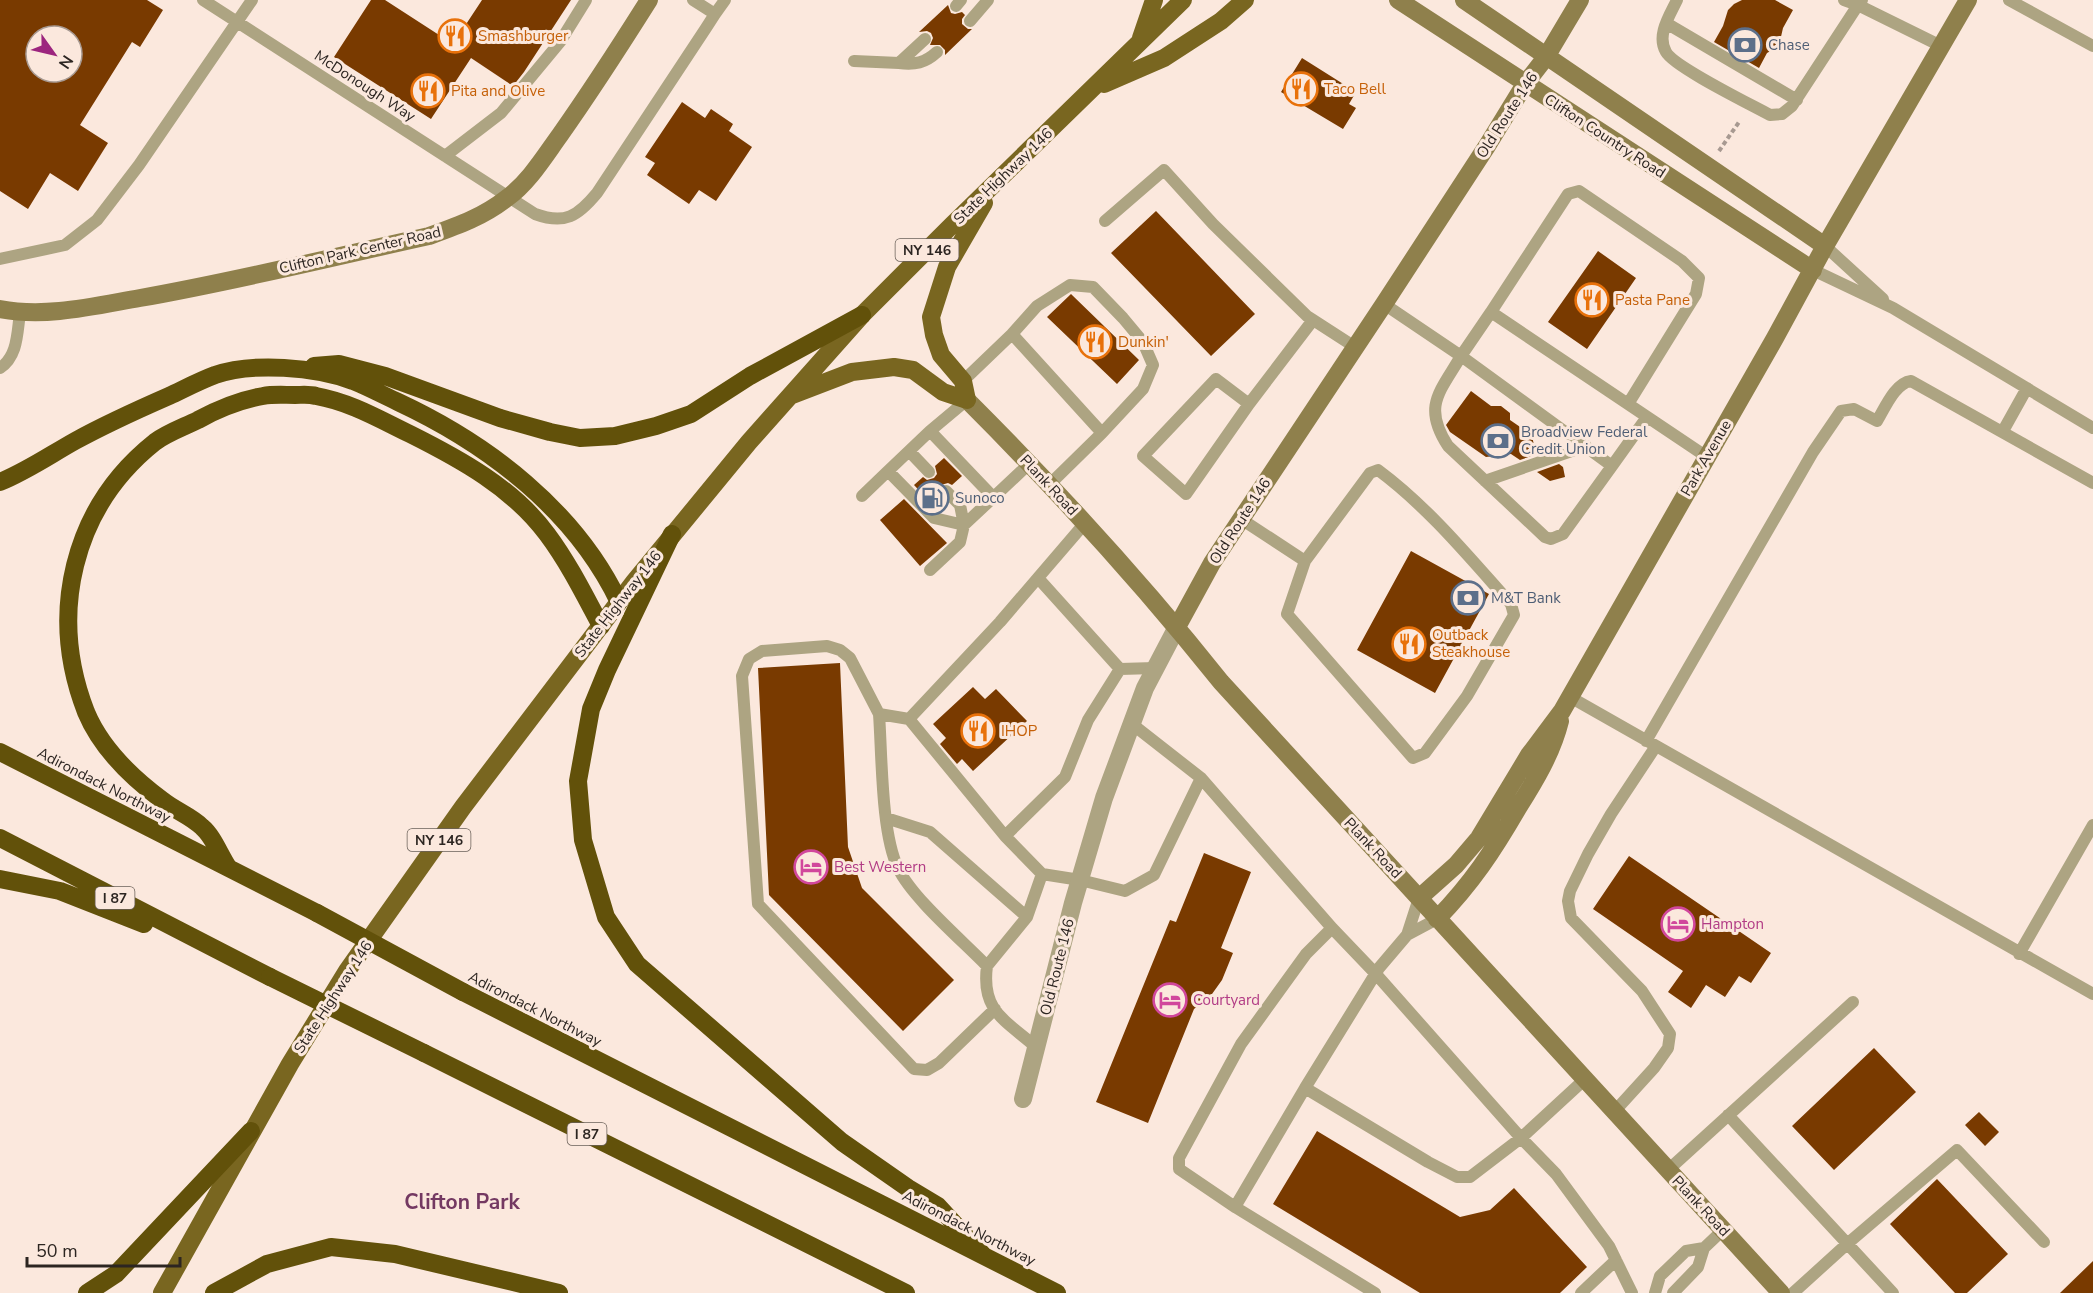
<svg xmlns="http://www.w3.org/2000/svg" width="2093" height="1293" font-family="'Nunito Sans',sans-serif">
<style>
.building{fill:#793a00;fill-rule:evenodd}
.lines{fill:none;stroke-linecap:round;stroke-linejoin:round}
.path{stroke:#a79991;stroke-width:4;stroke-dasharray:4.5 3;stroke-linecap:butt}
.lane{stroke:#ada482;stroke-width:12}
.street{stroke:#ada482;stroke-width:18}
.secondary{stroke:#8f804c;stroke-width:18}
.primary{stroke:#796620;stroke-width:18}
.highway{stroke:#62510a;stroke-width:18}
.highway-bridge{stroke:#62510a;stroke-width:18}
.labels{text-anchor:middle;stroke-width:6;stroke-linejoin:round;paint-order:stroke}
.shield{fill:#fbe8dd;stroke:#6a6059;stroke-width:1.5}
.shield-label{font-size:14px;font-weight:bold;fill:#2c2521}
.food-label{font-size:15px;fill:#c56008;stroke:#fbe8dd;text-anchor:start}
.service-label{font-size:15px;fill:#4e5e75;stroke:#fbe8dd;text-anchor:start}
.street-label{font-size:15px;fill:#2c2521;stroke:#fbe8dd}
.hotel-label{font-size:15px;fill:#b23c85;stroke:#fbe8dd;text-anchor:start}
.district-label{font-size:21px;font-weight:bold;fill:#743962;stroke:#fbe8dd}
</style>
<rect width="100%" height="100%" fill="#fbe8dd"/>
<path class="building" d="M0,0H147L163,10L140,47L132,42L80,125L108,143L78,191L50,173L28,209L0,191ZM36,36H72V72H36Z
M371,0H385L453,44L482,0H571L524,72L513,86L471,58L431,119L334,57Z
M1742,0H1775L1793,10L1783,28L1780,41L1774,49L1767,53L1759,68L1714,42L1723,26L1728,10L1734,4Z
M948,5L951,13L955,14L962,12L965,15L962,19V24L968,29H972L945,55V50L940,45H930L933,38L931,33L927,31L919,32Z
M1302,58L1356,92L1349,104L1356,108L1343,129L1281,92Z
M682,102L705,118L711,109L733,124L729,131L752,147L716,201L699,190L689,204L647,175L655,163L645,157Z
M1156,211L1255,314L1211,356L1111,253Z
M1598,251L1636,278L1587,349L1548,322Z
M1071,294L1139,360L1117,384L1047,317Z
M1471,391L1491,406H1501L1510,413V420L1532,435L1534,446L1543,452L1520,460L1511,454L1486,457L1450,432L1446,425Z
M944,458L962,476L952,485L948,483L941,485L938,489L940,496L931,503L914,485L923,477L927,480L934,478L937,474L935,466Z
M1559,464L1563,467L1565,477L1550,481L1537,472Z
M904,499L947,543L920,566L880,520Z
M1411,551L1489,594L1435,693L1357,650Z
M840,663L848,847L862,888L954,980L903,1031L769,895L758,668Z
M973,687L985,699L996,689L1027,721L973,771L962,759L957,764L940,744L946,738L933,724Z
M1204,853L1251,872L1221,948L1233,953L1222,980L1212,994L1194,1009L1148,1123L1096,1102L1170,920L1176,922Z
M1629,856L1771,953L1751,983L1739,976L1725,997L1706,985L1691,1008L1668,992L1683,971L1593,909Z
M1874,1048L1916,1092L1834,1170L1792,1126Z
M1979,1112L1999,1132L1985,1146L1965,1125Z
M1317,1131L1460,1217L1490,1210L1514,1188L1587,1267L1560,1293H1420L1273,1204Z
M1937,1179L2008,1254L1967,1293H1955L1890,1224Z
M2093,1261V1293H2060Z"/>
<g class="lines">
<path class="path" d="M1719,151L1739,122"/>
<path class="lane" d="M203,0L535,214C565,225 578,216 597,193L706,28L715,14L693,0
M1677,0C1670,15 1656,35 1666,52C1674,67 1752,105 1770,115L1782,114L1792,106L1858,5L1844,0
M1862,0L1858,5L1941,46
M2009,0L2093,46
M956,6L961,0
M715,14L725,0
M970,21L988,0
M1666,23L1797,100
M854,61L899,63L925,39
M899,63C915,65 925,63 937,52
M445,156L501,113L560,42L586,0
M1105,221L1164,170L1213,224L1307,316L1355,347
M1825,246L1883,299
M0,259L65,245L97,220L139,165L252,0
M1813,270L1893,308L2093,428
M1384,304L1461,356L1491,312L1707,457
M1491,312L1568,194L1579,191L1682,261L1699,278L1696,294L1628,404
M1012,334L1037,306L1070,285L1093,287L1123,318L1143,342L1153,365L1143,389L1102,433
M0,368C18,356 17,333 20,313
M963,381L1012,334L1102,433L1050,484
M967,400L930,431L993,497
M1249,404L1216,379L1143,456L1186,494L1249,404L1313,320
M930,431L888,471L934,518L964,525L960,505L946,491
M2003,431L2027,388
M909,451L929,472
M1612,466L1563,534L1551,539L1545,537L1448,446C1422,406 1440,392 1461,356L1612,466L1647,417
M1485,481L1586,446
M862,496L888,471
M1241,519L1305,561L1287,614L1413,758L1425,753L1467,696L1514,615L1511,604C1469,557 1428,507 1378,470L1370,473L1305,561
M1085,523L1000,622L909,719L1005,836L1042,874L1080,880L1125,891L1154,875L1201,778
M930,570L960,542L964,525L1030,463
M1038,578L1120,669
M1570,697L2093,994
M879,714L850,658L840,650L827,646L762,651L749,659L742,676L758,904L914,1069L927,1070L939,1063L995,1009
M909,719L879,714C882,755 881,833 898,868C912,898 963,941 987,966L1027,917L1042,874
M1132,724L1201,778L1332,928
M1646,741L1813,452L1841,411L1854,409L1877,421C1885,408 1895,383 1911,381L2093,483
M886,818L930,832L1027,917
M1005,836L1065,777L1088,720L1120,669L1155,668
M1437,919L1407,935L1379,968L1305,1088L1428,1162L1457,1177H1470L1521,1138L1584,1080
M1407,935L1419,898
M2019,954L2093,825
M987,966C981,1011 1005,1020 1036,1047
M1305,1088L1235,1207L1179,1169V1158L1241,1044L1306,954L1332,928L1375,973L1521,1138L1556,1174L1609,1246L1632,1293
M1614,1112L1654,1068L1668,1048L1670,1034L1642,991L1571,918L1568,901L1570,891L1588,854L1611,814L1656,746
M1728,1115L1893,1293
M1667,1171L1853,1002
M1235,1207L1375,1293
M1581,1293L1616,1260
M1655,1293L1660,1276L1686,1251L1704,1248
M1673,1293L1698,1267L1704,1248L1723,1230
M1793,1293L1847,1244L1957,1150L2044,1242"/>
<path class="street" d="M1023,1099L1073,903L1104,798L1145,688L1177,627"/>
<path class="secondary" d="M1398,0L1813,270
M1464,0L1825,246
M0,309C46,318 94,306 140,298C237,281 333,257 429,236C457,226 483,217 507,198C529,182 544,157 560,135C591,91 620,46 649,0
M967,400C1056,489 1142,583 1221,682L1781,1293
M1177,627L1212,563L1384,304L1487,146L1525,84L1546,57L1580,0
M1419,898L1456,865L1479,838L1529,755L1562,711L1775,338L1825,246L1968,0
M1437,919C1472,883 1493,851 1518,808C1535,781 1552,753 1560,721"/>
<path class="primary" d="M1141,38L1154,0
M1104,84L1164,58L1221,21L1245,0
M792,395L852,372L894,367L913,370L943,392L967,400L963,381L941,355L934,335L931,317L947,267L984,203
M162,1293L290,1064L347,971L463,807L634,582L749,442L862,315L952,225L1183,0"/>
<path class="highway" d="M314,366L339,364L385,376L500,418L550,432L580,438L615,436L656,426L691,414L750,376L862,315
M0,482C27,471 50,455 75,441C106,424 137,410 169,396C184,389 199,381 215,375C253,362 315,367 353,381C368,387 383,395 398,402C488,444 575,510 619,602
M672,534L607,670L591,709L578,781L583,840L606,917L637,964L842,1142L908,1188L938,1206L984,1256
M0,752L317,913
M0,838L270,977
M228,867C220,855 213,836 202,827C191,816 174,810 162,800C131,777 101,748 86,712C48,614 72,508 155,442C167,433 184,427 198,420C218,409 240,400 263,396C273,394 284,395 295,395C302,395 309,394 316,396C350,402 379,419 410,434C460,459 513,488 547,534C568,562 584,594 601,626
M0,879L60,891L144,924
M463,992L1057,1293
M424,1053L906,1293
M87,1293L116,1274L251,1131
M214,1293L267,1264L331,1247L395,1254L559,1293"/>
<path class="highway-bridge" d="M317,913L463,992
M270,977L424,1053"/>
</g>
<defs>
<symbol id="restaurant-ring" viewBox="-11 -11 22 22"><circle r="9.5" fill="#fbe8dd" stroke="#e8710a" stroke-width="1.5"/><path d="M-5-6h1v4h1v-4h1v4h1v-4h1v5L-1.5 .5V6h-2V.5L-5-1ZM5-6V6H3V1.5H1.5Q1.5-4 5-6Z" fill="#e8710a"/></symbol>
<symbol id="bank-ring" viewBox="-11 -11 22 22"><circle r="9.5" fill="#fbe8dd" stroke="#5c6f8a" stroke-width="1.5"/><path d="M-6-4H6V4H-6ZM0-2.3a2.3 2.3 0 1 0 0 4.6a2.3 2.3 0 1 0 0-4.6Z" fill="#5c6f8a"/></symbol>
<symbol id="fuel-ring" viewBox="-11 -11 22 22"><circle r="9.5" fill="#fbe8dd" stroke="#5c6f8a" stroke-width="1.5"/><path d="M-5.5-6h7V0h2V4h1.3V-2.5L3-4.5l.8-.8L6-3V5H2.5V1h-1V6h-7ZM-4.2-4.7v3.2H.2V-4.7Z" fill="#5c6f8a"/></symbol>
<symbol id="hotel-ring" viewBox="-11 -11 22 22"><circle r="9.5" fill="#fbe8dd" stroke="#d1479c" stroke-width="1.5"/><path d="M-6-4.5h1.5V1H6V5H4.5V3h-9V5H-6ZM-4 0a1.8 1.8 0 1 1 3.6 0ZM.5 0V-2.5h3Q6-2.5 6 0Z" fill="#d1479c"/></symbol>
</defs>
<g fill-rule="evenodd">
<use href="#restaurant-ring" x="436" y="17" width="38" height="38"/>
<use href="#bank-ring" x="1726" y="26" width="38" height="38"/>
<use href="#restaurant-ring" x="1282" y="70" width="38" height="38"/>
<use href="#restaurant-ring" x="409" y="72" width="38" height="38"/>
<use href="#restaurant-ring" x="1573" y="281" width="38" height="38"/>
<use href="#restaurant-ring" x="1076" y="323" width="38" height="38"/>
<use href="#bank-ring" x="1479" y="422" width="38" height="38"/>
<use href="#fuel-ring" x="913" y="479" width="38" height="38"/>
<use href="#bank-ring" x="1449" y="579" width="38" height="38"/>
<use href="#restaurant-ring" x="1390" y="625" width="38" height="38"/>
<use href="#restaurant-ring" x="959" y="712" width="38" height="38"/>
<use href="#hotel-ring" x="792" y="848" width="38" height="38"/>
<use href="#hotel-ring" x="1659" y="905" width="38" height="38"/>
<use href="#hotel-ring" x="1151" y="981" width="38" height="38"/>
</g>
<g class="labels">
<g class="shield">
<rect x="895.5" y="239" width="63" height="22" rx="4.5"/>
<rect x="407.5" y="829" width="63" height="22" rx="4.5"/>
<rect x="95.5" y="887" width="39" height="22" rx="4.5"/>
<rect x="567.5" y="1123" width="39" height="22" rx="4.5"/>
</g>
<g class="shield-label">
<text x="927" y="255">NY 146</text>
<text x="439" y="845">NY 146</text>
<text x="115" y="903">I 87</text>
<text x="587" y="1139">I 87</text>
</g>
<g class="food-label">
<text x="478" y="41">Smashburger</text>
<text x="1324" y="94">Taco Bell</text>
<text x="451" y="96">Pita and Olive</text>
<text x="1615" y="305">Pasta Pane</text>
<text x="1118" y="347">Dunkin'</text>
<text x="1432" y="640">Outback<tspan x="1432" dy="17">Steakhouse</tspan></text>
<text x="1001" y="736">IHOP</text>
</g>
<g class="service-label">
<text x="1768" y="50">Chase</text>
<text x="1521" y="437">Broadview Federal<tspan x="1521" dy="17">Credit Union</tspan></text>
<text x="955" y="503">Sunoco</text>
<text x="1491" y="603">M&amp;T Bank</text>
</g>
<g class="street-label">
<text transform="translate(365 86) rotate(33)" y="5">McDonough Way</text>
<text transform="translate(1507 115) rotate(-57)" y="5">Old Route 146</text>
<text transform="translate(1605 136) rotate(33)" y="5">Clifton Country Road</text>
<text transform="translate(1003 176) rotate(-44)" y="5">State Highway 146</text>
<text transform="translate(360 250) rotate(-13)" y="5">Clifton Park Center Road</text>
<text transform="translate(1706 458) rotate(-60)" y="5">Park Avenue</text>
<text transform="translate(1049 485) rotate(47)" y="5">Plank Road</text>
<text transform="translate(1240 521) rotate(-57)" y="5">Old Route 146</text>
<text transform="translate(618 604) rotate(-52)" y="5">State Highway 146</text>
<text transform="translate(104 785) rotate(27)" y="5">Adirondack Northway</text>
<text transform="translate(1373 848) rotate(47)" y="5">Plank Road</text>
<text transform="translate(1057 967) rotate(-76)" y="5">Old Route 146</text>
<text transform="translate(333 997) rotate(-57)" y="5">State Highway 146</text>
<text transform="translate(535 1009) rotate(27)" y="5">Adirondack Northway</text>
<text transform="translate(1701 1206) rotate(47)" y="5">Plank Road</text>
<text transform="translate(969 1228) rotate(27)" y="5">Adirondack Northway</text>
</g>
<g class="hotel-label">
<text x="834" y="872">Best Western</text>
<text x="1701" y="929">Hampton</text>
<text x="1193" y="1005">Courtyard</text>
</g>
<g class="district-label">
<text x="462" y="1209">Clifton Park</text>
</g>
</g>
<g transform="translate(54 54) rotate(124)"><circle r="28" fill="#fbe8dd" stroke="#a89a92" stroke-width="1.5"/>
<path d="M0-4.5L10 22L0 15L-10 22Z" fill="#9c257e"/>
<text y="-9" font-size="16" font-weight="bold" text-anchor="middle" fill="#2c2521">N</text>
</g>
<path d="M27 1257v9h153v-9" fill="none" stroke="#2c2521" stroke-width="3"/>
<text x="36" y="1257" font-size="18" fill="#2c2521" stroke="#fbe8dd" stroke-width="4.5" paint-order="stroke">50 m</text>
</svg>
